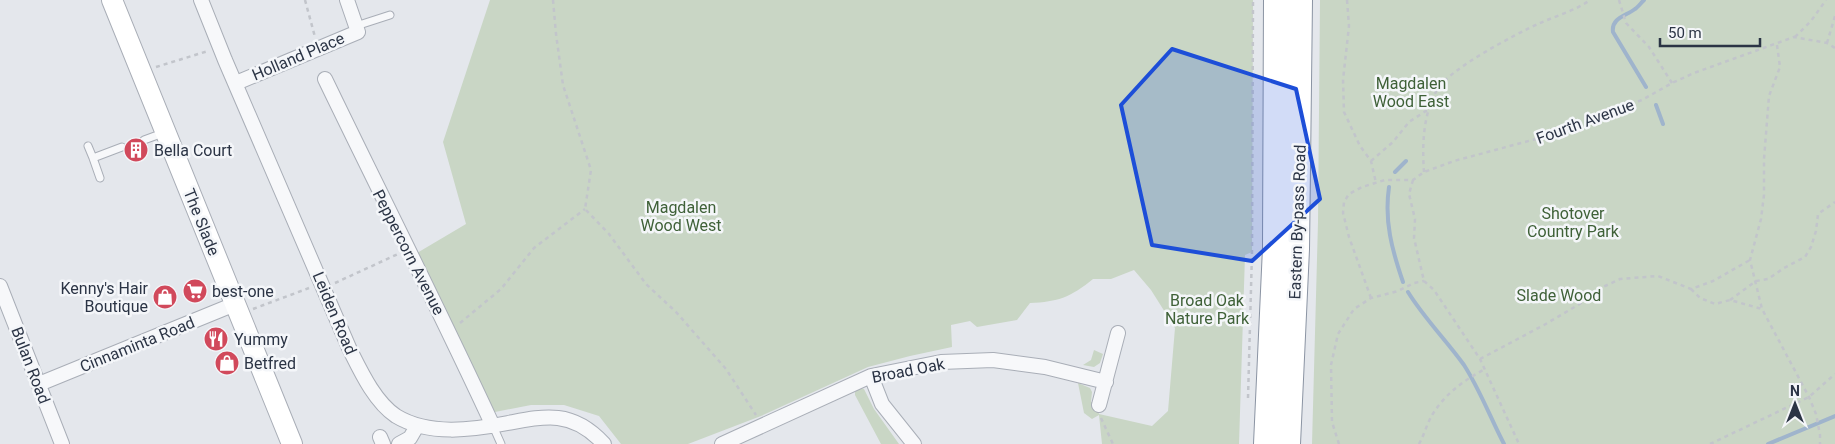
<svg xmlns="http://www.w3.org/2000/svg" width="1835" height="444" font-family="Roboto,sans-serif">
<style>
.green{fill:#c9d6c5}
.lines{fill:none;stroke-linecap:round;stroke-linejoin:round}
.stream{stroke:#9fb4cc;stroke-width:4}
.service-casing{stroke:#a9aeb7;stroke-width:9}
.minor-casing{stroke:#a9aeb7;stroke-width:16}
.secondary-casing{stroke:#a9aeb7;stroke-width:22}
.trunk-casing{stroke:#8b94a3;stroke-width:26}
.path{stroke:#c2c5cb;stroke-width:2.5;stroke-dasharray:4 4;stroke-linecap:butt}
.service{stroke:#f7f8fa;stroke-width:7}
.minor{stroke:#f7f8fa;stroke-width:14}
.secondary{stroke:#fff;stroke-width:20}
.trunk{stroke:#fff;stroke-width:24}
.marked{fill:#1d4ed8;fill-opacity:0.2;stroke:#1d4ed8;stroke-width:4;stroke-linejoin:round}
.labels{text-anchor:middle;stroke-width:5;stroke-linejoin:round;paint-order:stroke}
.street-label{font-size:16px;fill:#2b3445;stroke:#f4f6f9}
.park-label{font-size:16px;fill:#3f6138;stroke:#f4f6f9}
.poi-label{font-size:16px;fill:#2b3445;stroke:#f4f6f9;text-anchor:start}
</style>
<rect width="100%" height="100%" fill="#e4e7ec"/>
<path class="green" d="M490,0H1253L1252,252L1245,255L1239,444H1102L1099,415L1092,419L1084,413L1078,383L1090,388L1092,392L1091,402L1097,403L1099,414L1152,426L1168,411L1175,328L1151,290L1134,270L1111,279H1093C1071,297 1058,302 1030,303L1017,320L977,327L970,321L951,325L952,347L910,356L868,367L761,416L688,444H621L599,416L564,405H531L490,413L417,253L466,224L443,142Z
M1320,0H1835V444H1312L1318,222Z
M1094,350L1103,354L1100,363L1094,367L1083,365L1091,360Z
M860,388L864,389L874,409L899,444H881L855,395V392Z"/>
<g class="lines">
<path class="stream" d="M1644,0C1641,3 1638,7 1635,9C1626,16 1611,18 1613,32L1646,87
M1656,105L1663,124
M1395,172L1406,161
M1389,187C1384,221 1392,250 1403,282
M1408,292C1424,318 1446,340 1464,365C1480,390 1490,417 1504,444
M1768,444L1835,416"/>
<defs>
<path id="service" d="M356,26L390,15
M144,140L163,133
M88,146L93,158L122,147
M93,158L100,178
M493,426L501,444"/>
<path id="minor" d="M201,0L225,60L350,350C361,372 375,402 396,416C429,436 472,430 508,423C524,420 542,416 558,418C576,420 592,431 604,444
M325,79C381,195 439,309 493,426
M236,83L358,32L347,0
M0,286L62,444
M871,376L882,404L914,444
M39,384L235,304
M1099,405L1118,333
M380,437L383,444
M399,444L410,438L417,426
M722,444L871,376L941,362L993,360L1045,367L1106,382"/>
<path id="secondary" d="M112,0L292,444"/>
<path id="trunk" d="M1266,444L1275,248L1276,0
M1288,444L1297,249L1300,0"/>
</defs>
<use href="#service" class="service-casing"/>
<use href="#minor" class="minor-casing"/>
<use href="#secondary" class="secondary-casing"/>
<use href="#trunk" class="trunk-casing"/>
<path class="path" d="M305,0L315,37
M553,0L556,34L563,85L591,170L585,209L609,234L646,284L676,312L726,369L756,415
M1347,0L1349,26L1343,80L1344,112L1360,146L1371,161L1376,183
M1619,0L1626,23L1649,47L1672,83
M1795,37L1811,21L1826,0
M1827,43L1835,16
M1777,45L1780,67L1769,96L1764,159V195L1761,219L1750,260L1762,309L1809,397L1816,414L1820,435V444
M156,67L208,51
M1371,161L1393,142L1409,122L1429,109
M1424,172C1422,145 1423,114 1437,90C1449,69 1514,35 1538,24C1555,16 1575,11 1590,0
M1413,180L1409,194L1415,219L1414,238L1424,281
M1424,281L1434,290L1480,359L1519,444
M335,283L398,254
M1691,289L1700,298L1715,304L1730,300L1762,309
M1371,298L1349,237L1343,213L1344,202L1349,194L1362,187L1385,180H1413L1424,172L1454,161L1536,139L1642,100L1672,83L1694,73L1794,37L1827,43L1835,48
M1730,300L1756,281L1768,279L1784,268L1805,257L1811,247L1816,231L1818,214L1835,202
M253,309L309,288
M460,323L501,289L534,248L585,209
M1480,359L1544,325L1578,305L1603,287L1620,279L1658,276L1691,289L1713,281L1750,260
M1248,398L1252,252L1253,0
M1101,418L1113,444
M1339,444L1332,422L1331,365L1338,334L1354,309L1371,298L1398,291L1414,283L1424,281
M1419,444C1424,435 1427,424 1432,415C1446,393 1463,381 1485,369
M1710,444L1809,397L1835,374"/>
<use href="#service" class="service"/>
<use href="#minor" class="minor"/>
<use href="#secondary" class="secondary"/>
<use href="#trunk" class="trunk"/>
</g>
<path class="marked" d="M1172,49L1296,89L1320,199L1252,261L1152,245L1121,105Z"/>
<defs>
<symbol id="building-disc" viewBox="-11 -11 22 22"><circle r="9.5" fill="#d1495b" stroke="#f4f6f9"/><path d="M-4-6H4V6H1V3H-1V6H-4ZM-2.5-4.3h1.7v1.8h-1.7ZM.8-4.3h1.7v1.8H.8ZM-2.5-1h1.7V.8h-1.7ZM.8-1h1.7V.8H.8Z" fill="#fff"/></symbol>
<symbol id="supermarket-disc" viewBox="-11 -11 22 22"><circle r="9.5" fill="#d1495b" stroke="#f4f6f9"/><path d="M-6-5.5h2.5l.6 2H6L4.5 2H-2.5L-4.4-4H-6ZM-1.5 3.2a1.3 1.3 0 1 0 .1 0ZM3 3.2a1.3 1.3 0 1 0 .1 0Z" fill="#fff"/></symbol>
<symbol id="shop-disc" viewBox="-11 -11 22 22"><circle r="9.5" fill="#d1495b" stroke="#f4f6f9"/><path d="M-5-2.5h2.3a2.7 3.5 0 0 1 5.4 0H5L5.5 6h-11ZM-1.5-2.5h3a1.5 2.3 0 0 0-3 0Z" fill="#fff"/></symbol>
<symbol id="restaurant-disc" viewBox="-11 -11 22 22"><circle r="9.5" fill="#d1495b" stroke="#f4f6f9"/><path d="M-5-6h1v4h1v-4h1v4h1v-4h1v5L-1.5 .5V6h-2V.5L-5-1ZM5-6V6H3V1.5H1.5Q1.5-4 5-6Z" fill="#fff"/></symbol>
</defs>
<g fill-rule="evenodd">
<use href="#building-disc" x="122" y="136" width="28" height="28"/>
<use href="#supermarket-disc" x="181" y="277" width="28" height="28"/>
<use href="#shop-disc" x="151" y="283" width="28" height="28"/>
<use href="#restaurant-disc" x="202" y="325" width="28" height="28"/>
<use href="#shop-disc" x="213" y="349" width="28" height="28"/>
</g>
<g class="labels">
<g class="street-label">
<text transform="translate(298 56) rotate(-23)" y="6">Holland Place</text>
<text transform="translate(1585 121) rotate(-20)" y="6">Fourth Avenue</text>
<text transform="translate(202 222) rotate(68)" y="6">The Slade</text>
<text transform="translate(1297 222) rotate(-88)" y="6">Eastern By-pass Road</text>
<text transform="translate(409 252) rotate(63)" y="6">Peppercorn Avenue</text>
<text transform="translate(335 313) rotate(67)" y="6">Leiden Road</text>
<text transform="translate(137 344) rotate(-22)" y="6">Cinnaminta Road</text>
<text transform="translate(31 365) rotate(69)" y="6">Bulan Road</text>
<text transform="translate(908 370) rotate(-11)" y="6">Broad Oak</text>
</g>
<g class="park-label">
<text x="1411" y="89">Magdalen<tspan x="1411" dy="18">Wood East</tspan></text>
<text x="681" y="213">Magdalen<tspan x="681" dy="18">Wood West</tspan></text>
<text x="1573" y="219">Shotover<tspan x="1573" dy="18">Country Park</tspan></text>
<text x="1559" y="301">Slade Wood</text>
<text x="1207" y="306">Broad Oak<tspan x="1207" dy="18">Nature Park</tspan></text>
</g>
<g class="poi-label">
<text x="154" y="156">Bella Court</text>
<text x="148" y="294" text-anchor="end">Kenny's Hair<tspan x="148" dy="18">Boutique</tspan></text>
<text x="212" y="297">best-one</text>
<text x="234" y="345">Yummy</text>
<text x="244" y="369">Betfred</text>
</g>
</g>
<g transform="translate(1795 404)" stroke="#f4f6f9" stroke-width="4" paint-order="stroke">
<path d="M0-4L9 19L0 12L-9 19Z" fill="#2b3445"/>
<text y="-8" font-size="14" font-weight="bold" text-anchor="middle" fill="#2b3445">N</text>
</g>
<path d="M1660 38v8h100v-8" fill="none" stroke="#2b3445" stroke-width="2.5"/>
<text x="1668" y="38" font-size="15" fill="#2b3445" stroke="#f4f6f9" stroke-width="4" paint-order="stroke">50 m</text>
</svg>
